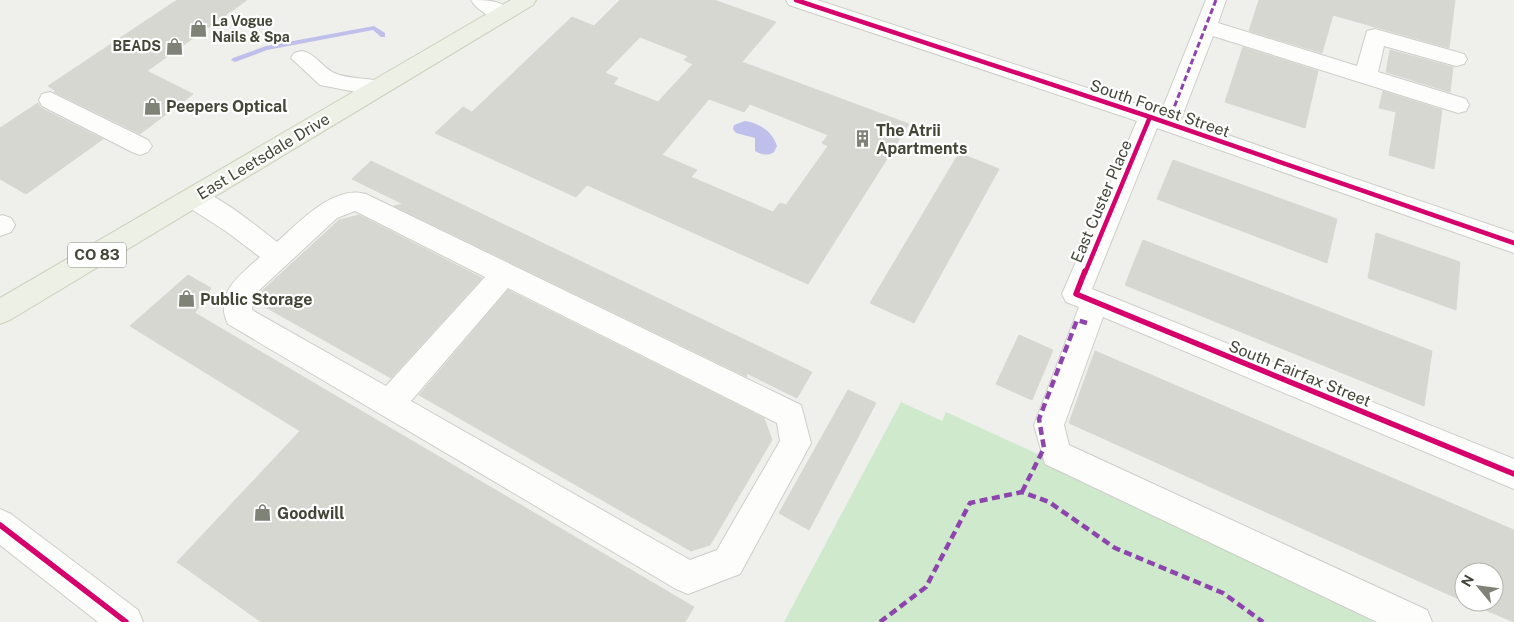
<svg xmlns="http://www.w3.org/2000/svg" width="1514" height="622" font-family="'Public Sans',sans-serif">
<style>
.green{fill:#cfe9cd}
.water{fill:#bebfeb}
.lines{fill:none;stroke-linecap:round;stroke-linejoin:round}
.stream{fill:#bebfeb;fill-rule:evenodd}
.building{fill:#d5d7d0;stroke:#d7d8d1;fill-rule:evenodd}
.minor-casing{stroke:#cdcec8;stroke-width:2}
.major-casing{stroke:#cbd1ba;stroke-width:2}
.minor{fill:#fdfdfc;fill-rule:evenodd}
.major{fill:#ecf0e5;fill-rule:evenodd}
.quiet-far1{stroke:#8e44ad;stroke-width:3;stroke-dasharray:6 3;stroke-linecap:butt}
.quiet{stroke:#8e44ad;stroke-width:4.5;stroke-dasharray:8 4.5;stroke-linecap:butt}
.cycleway-far1-casing{stroke:#fff;stroke-width:7}
.cycleway-casing{stroke:#fff;stroke-width:9}
.cycleway-far1{stroke:#d6006c;stroke-width:4.5}
.cycleway{stroke:#d6006c;stroke-width:5.5}
.labels{text-anchor:middle;stroke-width:4.5;stroke-linejoin:round;paint-order:stroke}
.far-poi-label{font-size:14px;font-weight:bold;fill:#434637;stroke:#fff;text-anchor:start}
.shield{fill:#fff;stroke:#7b7e73;stroke-width:1}
.shield-label{font-size:15px;font-weight:bold;fill:#434637}
.poi-label{font-size:16px;font-weight:bold;fill:#434637;stroke:#fff;text-anchor:start}
.street-label{font-size:16px;fill:#434637;stroke:#fff}
</style>
<rect width="100%" height="100%" fill="#eff0eb"/>
<path class="green" d="M901,402L942,421L946,412L1405,622H784Z"/>
<path class="water" d="M745,121C759,123 772,131 777,146L774,152C768,156 762,155 755,151V138L736,133L733,129L734,125Z"/>
<g class="lines">
<path class="stream" d="M374,26L385,33V37H381L373,30L267,50L235,62L231,60L233,58L266,46Z"/>
</g>
<path class="building" d="M177,0H247L147,71L193,94L140,134L54,92L56,91L48,86Z
M620,0H714L776,22L742,62L909,124L808,284L587,185L576,197L435,133L463,107L472,112L572,17L594,26ZM640,37L688,56L684,60L693,64L658,102L613,84L618,78L605,73ZM709,99L744,112L750,104L828,135L822,143L828,146L786,205L780,203L773,212L691,177L697,170L662,155Z
M1259,0H1455L1449,48L1333,15L1322,53L1249,31Z
M1243,47L1318,71L1305,128L1225,102Z
M1390,50L1453,67L1450,92L1386,72Z
M1383,91L1442,110L1434,169L1389,155L1396,112L1379,108Z
M38,103L41,108L103,139L26,194L0,179V128Z
M959,153L999,169L914,323L870,303Z
M1173,160L1337,219L1327,263L1157,199Z
M371,161L812,372L797,398L746,373L747,377L394,206L403,204L352,179Z
M359,215L482,278L391,378L260,304L262,291L339,220Z
M1376,233L1460,262L1456,310L1368,278Z
M1143,240L1432,351L1424,406L1125,285Z
M188,275L211,288L195,313L694,607L685,622H261L177,562L300,431L130,326Z
M508,290L764,418L772,440L710,545L691,551L419,395Z
M1019,335L1053,350L1032,400L996,384Z
M1095,351L1514,530V622L1466,602H1494V572H1464L1463,601L1069,423Z
M848,390L876,403L809,530L779,513Z"/>
<g class="lines">
<defs>
<path id="minor" d="M471,0C487,0 503,0 514,14L510,19C497,22 478,12 471,0Z
M786,0H817L1161,112L1206,0H1226L1218,23L1357,66L1367,31L1375,29L1464,54L1467,59L1464,64L1456,66L1384,46L1378,72L1466,99L1469,105L1466,111L1458,113L1213,36L1181,119L1514,233V253L1157,128L1092,289L1514,459V489L1103,317L1064,425L1069,445L1427,610L1432,622H1377L1045,464L1034,425L1079,307L1066,302L1062,294L1137,121L789,5Z
M302,51C316,54 322,67 334,73C347,79 370,78 385,82L388,88L385,94L377,96L320,85L291,58L294,53Z
M50,92L148,140L152,146L148,152L140,155L132,152L42,106L39,100L42,94Z
M194,188C224,198 252,223 277,242C298,223 334,184 366,194L801,405L811,443L740,574L688,594L676,589L228,324C213,294 240,275 260,257L227,232L185,205L181,198L185,191ZM355,211L485,277L386,386L252,310L254,295L337,218ZM508,288L777,423L780,441L717,550L690,560L411,401Z
M2,215L11,218L15,225L11,232L0,236V216Z
M0,509L11,514L138,610L143,622H98L0,545Z"/>
<path id="major" d="M511,0H536L533,5L10,320L0,324V298Z"/>
</defs>
<use href="#minor" class="minor-casing"/>
<use href="#major" class="major-casing"/>
<use href="#minor" class="minor"/>
<use href="#major" class="major"/>
<path class="quiet-far1" d="M1168,123L1216,0"/>
<path class="quiet" d="M1022,492L1044,448L1039,419L1077,320L1087,323
M880,622L926,587L970,503L1022,492L1049,502L1115,548L1223,593L1263,622"/>
<defs>
<path id="cycleway-far1" d="M796,0L1150,117L1514,243
M1085,273L1150,117"/>
<path id="cycleway" d="M1085,271L1076,294L1514,474
M0,525L126,622"/>
</defs>
<use href="#cycleway-far1" class="cycleway-far1-casing"/>
<use href="#cycleway" class="cycleway-casing"/>
<use href="#cycleway-far1" class="cycleway-far1"/>
<use href="#cycleway" class="cycleway"/>
</g>
<defs>
<symbol id="shop-bare" viewBox="-9 -9 18 18"><path d="M-5-2.5h2.3a2.7 3.5 0 0 1 5.4 0H5L5.5 6h-11ZM-1.5-2.5h3a1.5 2.3 0 0 0-3 0Z" fill="#7f8276" stroke="#fff" stroke-width="2.5" paint-order="stroke"/></symbol>
<symbol id="building-bare" viewBox="-9 -9 18 18"><path d="M-4-6H4V6H1V3H-1V6H-4ZM-2.5-4.3h1.7v1.8h-1.7ZM.8-4.3h1.7v1.8H.8ZM-2.5-1h1.7V.8h-1.7ZM.8-1h1.7V.8H.8Z" fill="#7f8276" stroke="#fff" stroke-width="2.5" paint-order="stroke"/></symbol>
</defs>
<g fill-rule="evenodd">
<use href="#shop-bare" x="186" y="16" width="25" height="25"/>
<use href="#shop-bare" x="162" y="34" width="25" height="25"/>
<use href="#shop-bare" x="140" y="94" width="25" height="25"/>
<use href="#building-bare" x="850" y="126" width="25" height="25"/>
<use href="#shop-bare" x="174" y="286" width="25" height="25"/>
<use href="#shop-bare" x="250" y="500" width="25" height="25"/>
</g>
<g class="labels">
<g class="far-poi-label">
<text x="212" y="26">La Vogue<tspan x="212" dy="16">Nails &amp; Spa</tspan></text>
<text x="161" y="51" text-anchor="end">BEADS</text>
</g>
<rect class="shield" x="68" y="242.5" width="58" height="25" rx="4"/>
<g class="shield-label">
<text x="97" y="260">CO 83</text>
</g>
<g class="poi-label">
<text x="166" y="112">Peepers Optical</text>
<text x="876" y="136">The Atrii<tspan x="876" dy="18">Apartments</tspan></text>
<text x="200" y="305">Public Storage</text>
<text x="277" y="519">Goodwill</text>
</g>
<g class="street-label">
<text transform="translate(1160 108) rotate(19)" y="6">South Forest Street</text>
<text transform="translate(263 156) rotate(-31)" y="6">East Leetsdale Drive</text>
<text transform="translate(1101 201) rotate(-67)" y="6">East Custer Place</text>
<text transform="translate(1300 373) rotate(22)" y="6">South Fairfax Street</text>
</g>
</g>
<g transform="translate(1479 587) rotate(299)"><circle r="24" fill="#ffffff" stroke="#b4b5af"/>
<path d="M0-4L9 19L0 12L-9 19Z" fill="#7f8276"/>
<text y="-8" font-size="14" font-weight="bold" text-anchor="middle" fill="#434637">N</text>
</g>
</svg>
